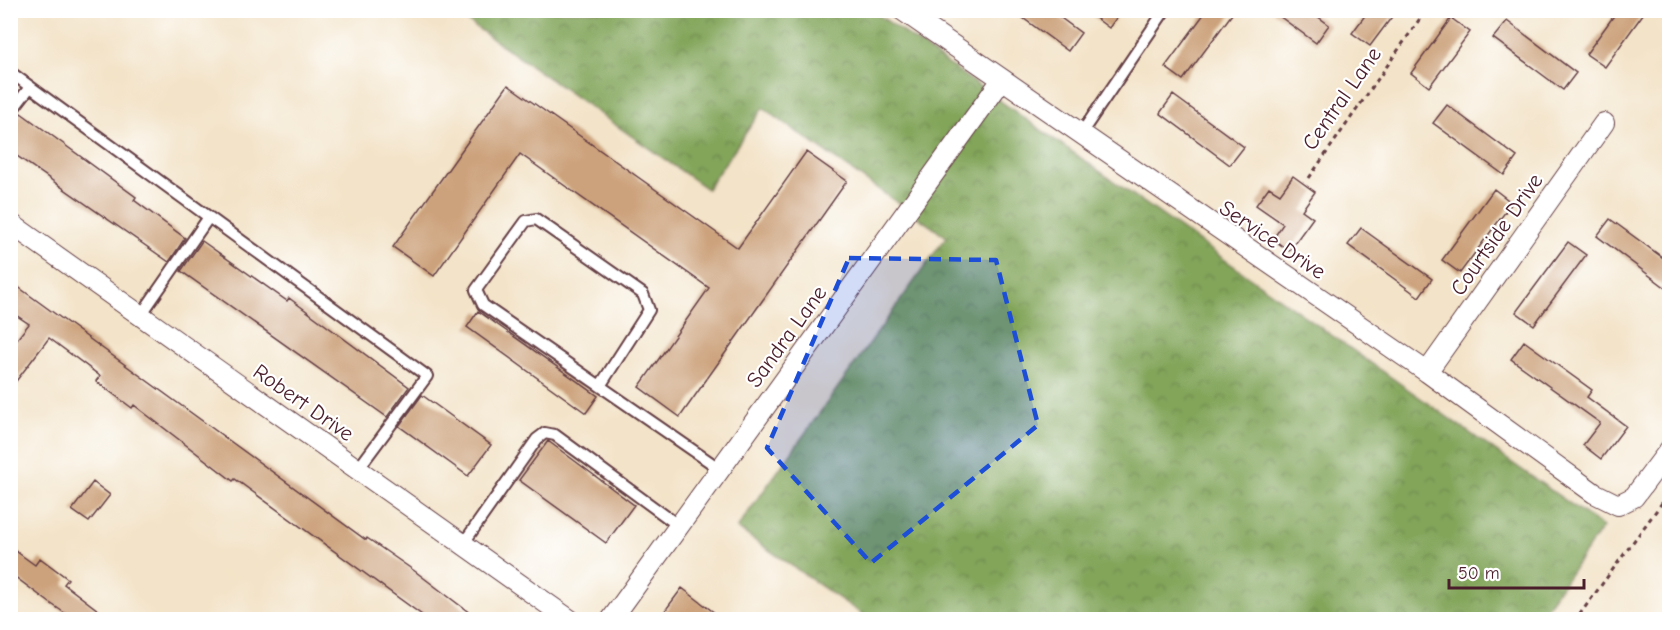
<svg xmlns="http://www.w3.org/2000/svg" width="1680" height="630" font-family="'Comic Neue',sans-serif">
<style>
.forest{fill:url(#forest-crowns);stroke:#666242;stroke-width:1.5}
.building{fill:#cca27b}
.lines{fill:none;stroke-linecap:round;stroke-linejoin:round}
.lane-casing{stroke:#633c43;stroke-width:14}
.street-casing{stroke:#633c43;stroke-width:22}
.path{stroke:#633c43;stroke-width:3;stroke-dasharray:4.5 4.5;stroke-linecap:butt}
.lane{stroke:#fff;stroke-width:10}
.street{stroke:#fff;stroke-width:20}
.marked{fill:#1d4ed8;fill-opacity:0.2;stroke:#1d4ed8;stroke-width:4.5;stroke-dasharray:12 8;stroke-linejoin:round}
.labels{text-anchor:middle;stroke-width:4.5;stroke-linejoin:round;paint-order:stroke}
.street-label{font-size:22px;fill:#4a1f2b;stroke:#fff}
</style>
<defs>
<pattern id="forest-crowns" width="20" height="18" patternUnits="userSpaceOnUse" patternTransform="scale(1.5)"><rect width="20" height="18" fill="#82a55a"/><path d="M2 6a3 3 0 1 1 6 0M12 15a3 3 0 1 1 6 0" fill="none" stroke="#6c864b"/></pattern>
</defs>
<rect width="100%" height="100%" fill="#fff"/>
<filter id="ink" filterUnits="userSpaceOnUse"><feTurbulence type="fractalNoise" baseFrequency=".0167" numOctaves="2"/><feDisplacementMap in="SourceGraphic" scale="12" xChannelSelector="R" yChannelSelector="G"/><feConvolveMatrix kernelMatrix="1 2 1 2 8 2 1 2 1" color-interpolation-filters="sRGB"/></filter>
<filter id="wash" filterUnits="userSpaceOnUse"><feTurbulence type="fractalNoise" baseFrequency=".008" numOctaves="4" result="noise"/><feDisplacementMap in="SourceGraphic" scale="24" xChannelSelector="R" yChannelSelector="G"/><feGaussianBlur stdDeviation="1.35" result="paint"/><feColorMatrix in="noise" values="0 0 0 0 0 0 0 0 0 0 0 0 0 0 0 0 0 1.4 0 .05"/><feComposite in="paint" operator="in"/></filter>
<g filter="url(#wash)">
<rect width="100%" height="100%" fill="#f3e3c8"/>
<path class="forest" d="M453,11H873L1603,527L1538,619H869L737,528L946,237L763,108L707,189Z"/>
<g id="blocks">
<path class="building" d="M1012,10H1050L1081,33L1068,51Z
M1085,10H1122L1109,28Z
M1207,10H1235L1183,80L1165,67Z
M1271,10H1309L1329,25L1316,43Z
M1369,10H1397L1370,46L1352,33Z
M1618,10H1646L1605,67L1586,54Z
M1451,18L1470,32L1429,87L1411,73Z
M1507,21L1576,73L1563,90L1493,38Z
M508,85L738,248L806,152L847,181L680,417L639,387L709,288L520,154L434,276L393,247Z
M1173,95L1244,147L1230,165L1160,113Z
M1447,105L1517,157L1504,175L1433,123Z
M21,113L136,197L134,200L185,238L169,262L10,151V127Z
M1293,176L1315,192L1302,210L1313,218L1289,251L1273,239L1283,224L1256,205L1269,187L1280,194Z
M1494,189L1512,203L1460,273L1442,260Z
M1610,219L1670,263V291L1597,236Z
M1361,228L1432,279L1419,297L1348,245Z
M202,241L287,301L289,298L409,387L387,417L181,271Z
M1568,242L1586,255L1534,325L1516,312Z
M10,281L366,540L367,538L416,572L479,620H429L235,479L233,481L134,405L132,408L96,381L100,376L49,338L10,389V348L29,324L10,311Z
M478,311L598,396L586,413L467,327Z
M1524,341L1592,390L1587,397L1626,426L1601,459L1583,445L1600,423L1511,359Z
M422,395L491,445L468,476L399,426Z
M548,441L634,505L606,543L519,480Z
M93,482L110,495L89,522L72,510Z
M10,547L35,565L40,558L68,579L64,584L111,620H75L50,603L10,573Z
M682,588L724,620H675L664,612Z"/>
</g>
</g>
<g filter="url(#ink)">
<use href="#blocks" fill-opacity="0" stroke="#633c43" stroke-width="1.5"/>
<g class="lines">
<defs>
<path id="lane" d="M10,72L427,376L358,469
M10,113L30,87
M1080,135L1165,10
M141,315L209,217
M600,386L649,310L643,294L536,219L526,221L476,290L483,305L720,469
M463,544L537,439L545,433L555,435L679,526"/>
<path id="street" d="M902,10L1427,372L1594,493L1618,505L1634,497L1670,449
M10,223L570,620
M1427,372L1604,123
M611,620L1001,81"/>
</defs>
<use href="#lane" class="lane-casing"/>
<use href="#street" class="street-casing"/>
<path class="path" d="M1309,178L1426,10
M1588,620L1580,614L1670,492"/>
<use href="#lane" class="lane"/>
<use href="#street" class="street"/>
</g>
</g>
<path class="marked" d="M849,258L996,260L1038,425L871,563L767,448Z"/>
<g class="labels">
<g class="street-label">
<text transform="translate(1341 98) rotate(-55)" y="8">Central Lane</text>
<text transform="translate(1496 234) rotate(-55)" y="8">Courtside Drive</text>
<text transform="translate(1273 239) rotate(34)" y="8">Service Drive</text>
<text transform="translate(786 336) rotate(-54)" y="8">Sandra Lane</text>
<text transform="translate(304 402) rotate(35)" y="8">Robert Drive</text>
</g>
</g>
<rect width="1680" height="630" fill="none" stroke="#fff" stroke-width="36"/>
<path d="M1449 579v9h135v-9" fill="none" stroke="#4a1f2b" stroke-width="3"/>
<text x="1458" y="579" font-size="18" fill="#4a1f2b" stroke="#ffffff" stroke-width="4.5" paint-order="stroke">50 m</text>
</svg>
